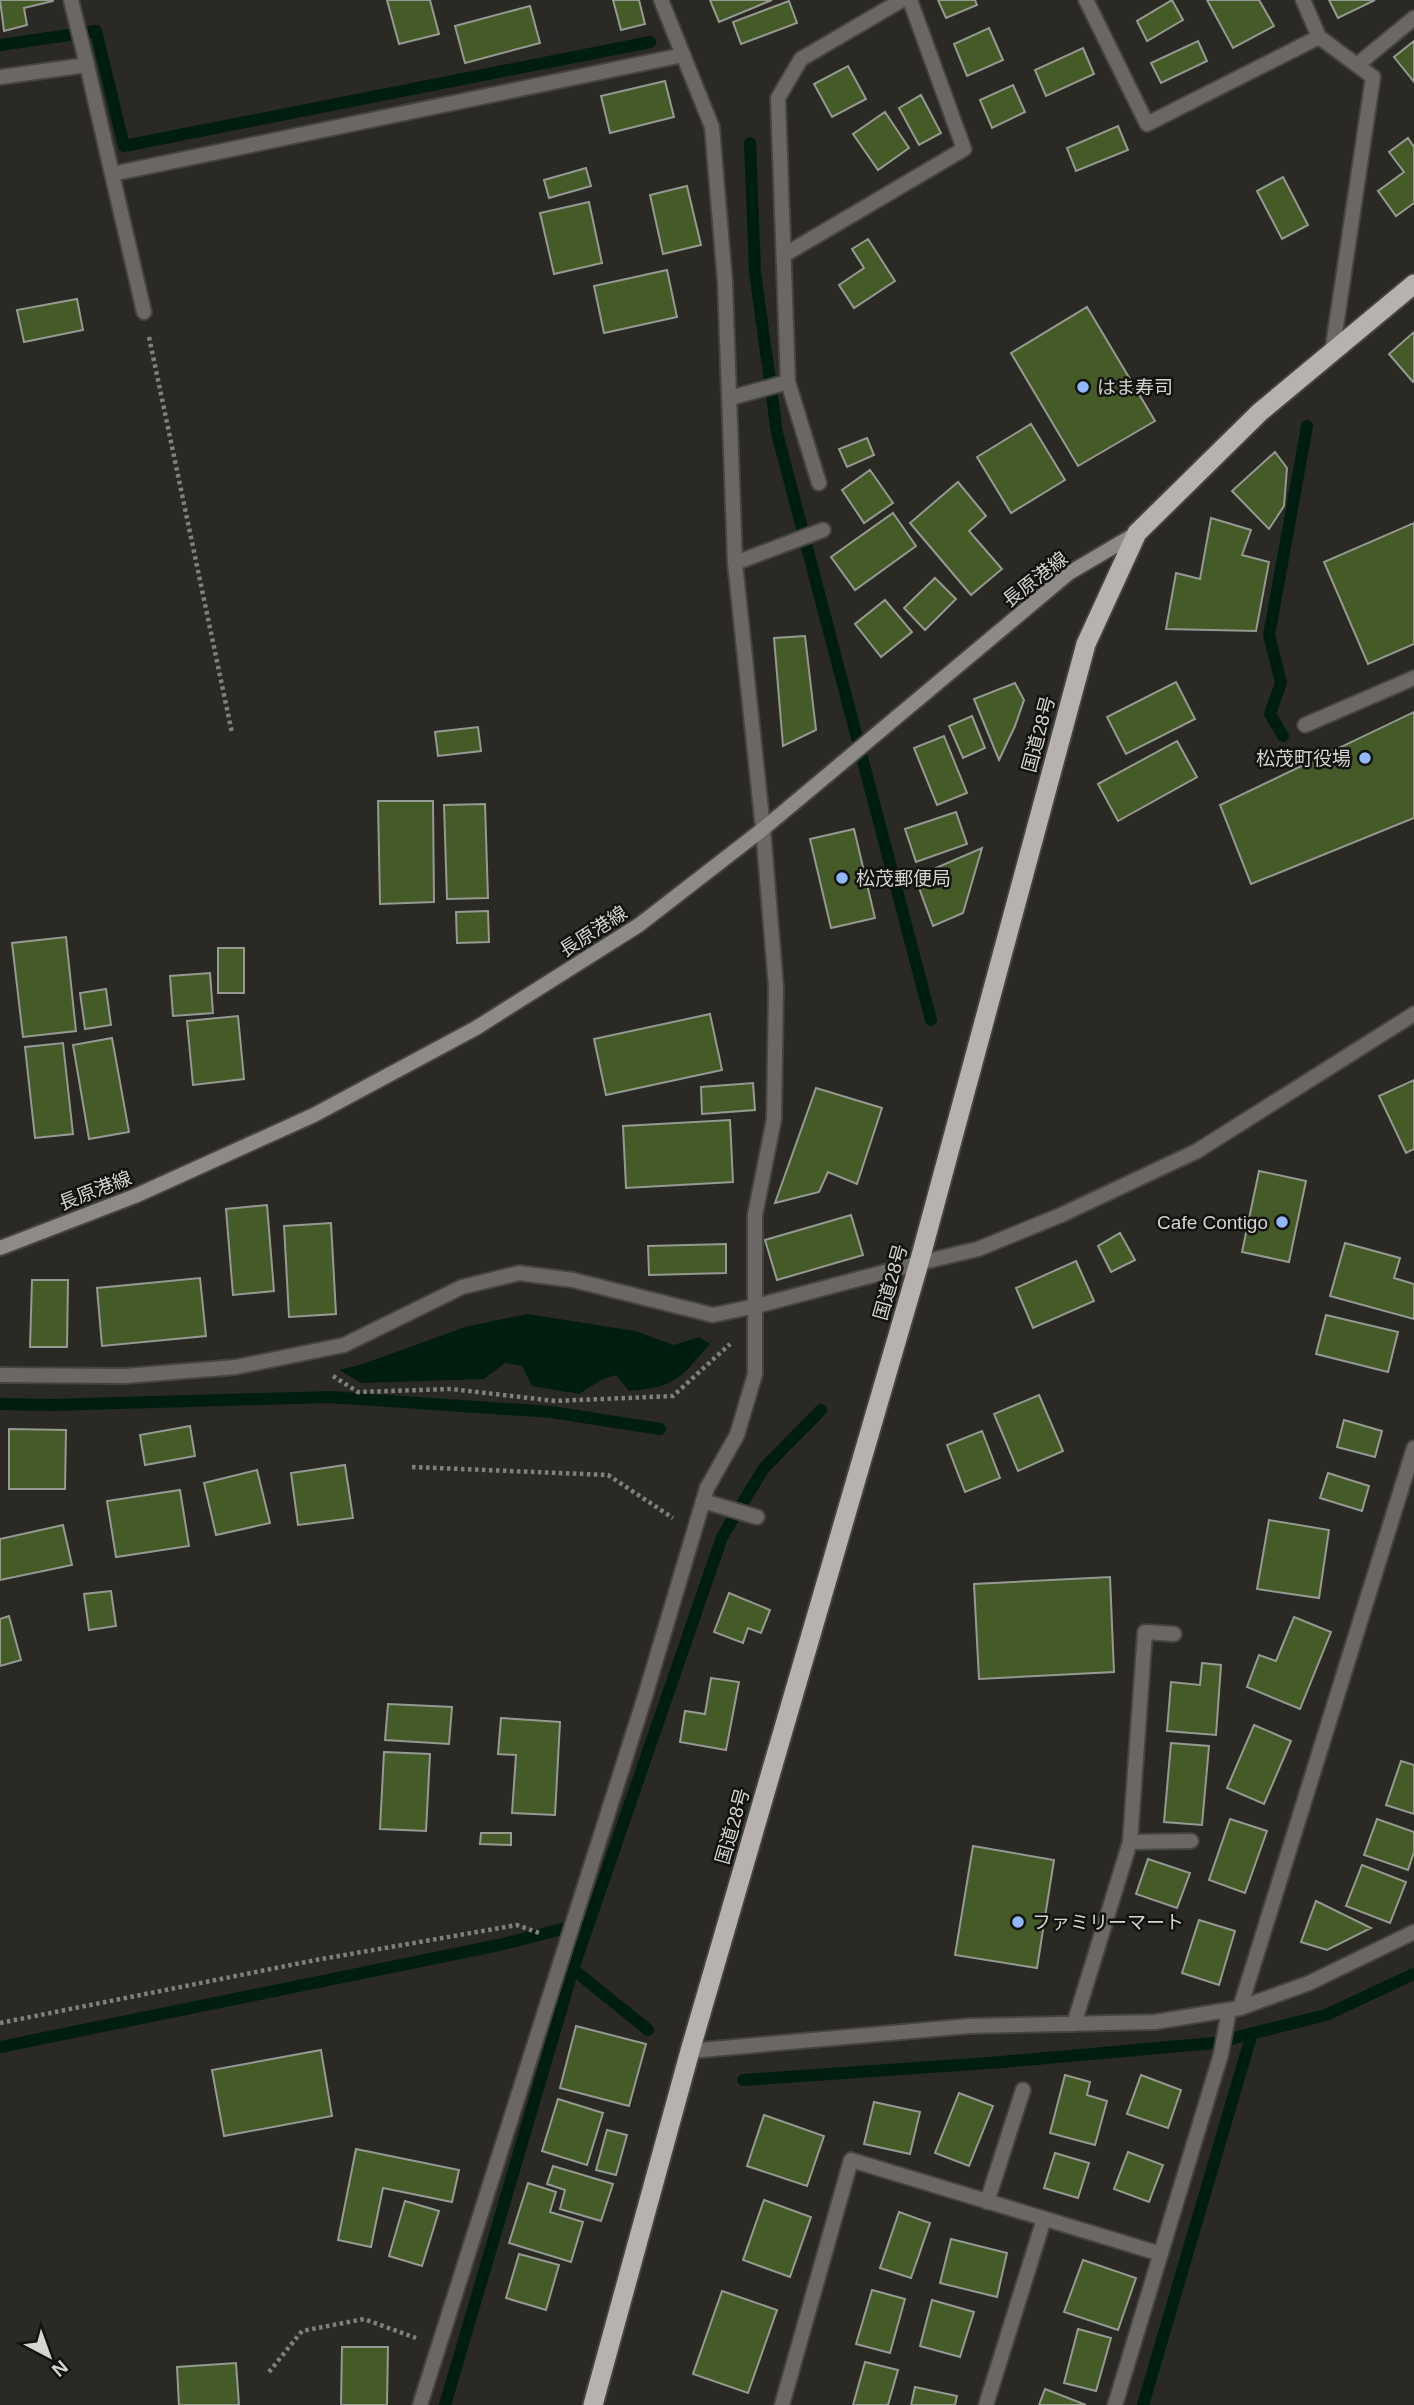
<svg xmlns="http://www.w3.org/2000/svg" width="1414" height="2405" font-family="Helvetica,'Noto Sans JP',sans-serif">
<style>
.water{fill:#001e10}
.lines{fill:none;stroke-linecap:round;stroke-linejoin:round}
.stream{stroke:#001e10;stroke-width:12}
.building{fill:#455b27;stroke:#969993;stroke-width:2}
.service-casing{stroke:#45443f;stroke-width:18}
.minor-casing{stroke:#45443f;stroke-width:18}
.tertiary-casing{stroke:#45443f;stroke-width:18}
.secondary-casing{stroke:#45443f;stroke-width:18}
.trunk-casing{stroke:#45443f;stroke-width:23}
.path{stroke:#81807b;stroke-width:4.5;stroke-dasharray:3.5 3.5;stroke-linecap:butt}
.service{stroke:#6a6765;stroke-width:14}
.minor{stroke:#6a6765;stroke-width:14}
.tertiary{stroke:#6a6765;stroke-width:14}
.secondary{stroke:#8e8a87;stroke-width:14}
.trunk{stroke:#b7b2ad;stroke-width:19}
.poi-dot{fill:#8fb8fd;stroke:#12120f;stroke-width:2.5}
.labels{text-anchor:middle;stroke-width:5;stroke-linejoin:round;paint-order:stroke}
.poi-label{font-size:19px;fill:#d5d4d1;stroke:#12120f;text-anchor:start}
.street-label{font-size:19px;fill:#d5d4d1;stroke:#12120f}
</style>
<rect width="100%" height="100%" fill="#2a2923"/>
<path class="water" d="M527,1314L635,1331L674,1345L699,1337L710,1344C679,1379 677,1387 629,1391L616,1375L601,1380L579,1394L532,1386L522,1366L505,1363L484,1379L361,1383L339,1370L363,1364L465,1327Z"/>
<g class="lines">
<path class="stream" d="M0,45L96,31L124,146L650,42
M750,143L755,272L777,433L931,1020
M1283,736L1270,714L1281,683L1269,635L1307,426
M0,1404L52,1405L329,1397L551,1412L660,1429
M573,1969L722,1537L764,1468L821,1410
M0,2047L499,1945L578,1925
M743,2080L1002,2062L1214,2043L1326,2015L1414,1974
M445,2405L573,1969L648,2030
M1143,2405L1252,2033"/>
</g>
<path class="building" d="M0,0H53V1L24,8L27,25L4,31Z
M387,0H430L439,34L399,44Z
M613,0H639L645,24L621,30Z
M710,0H772L719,22Z
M938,0H975L977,5L946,18Z
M1172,0L1183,20L1147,41L1137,21Z
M1207,0H1259L1274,26L1233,48Z
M1329,0H1375L1338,18Z
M789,1L797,23L741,44L733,22Z
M530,6L540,43L465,63L455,26Z
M989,28L1003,60L967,76L954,44Z
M1198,41L1207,61L1161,83L1151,63Z
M1414,41V82L1394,57Z
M1083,48L1094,74L1046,96L1035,70Z
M848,66L866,99L832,117L814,84Z
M665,81L674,117L610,133L601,96Z
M1013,85L1025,112L992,128L980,100Z
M921,95L941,133L919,145L899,108Z
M885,112L909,148L878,170L853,134Z
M1118,126L1128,150L1076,171L1067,148Z
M1408,138L1414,147V203L1396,216L1378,191L1404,172L1389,152Z
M586,168L591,186L549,198L544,180Z
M1283,177L1308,225L1282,239L1257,191Z
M687,186L701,245L663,254L650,195Z
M589,202L602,263L554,274L540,213Z
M868,239L895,281L854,308L839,285L864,268L852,249Z
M667,270L677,317L604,333L594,286Z
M77,299L83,330L24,342L17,310Z
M1087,307L1155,421L1078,466L1011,353Z
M1414,332V381L1413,382L1389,354Z
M1031,424L1065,480L1011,513L977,457Z
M867,438L874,455L847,467L839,449Z
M1275,452L1287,468L1284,506L1269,529L1232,491Z
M870,470L893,503L864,523L842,490Z
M958,482L986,516L969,531L1002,569L971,595L910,523Z
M893,513L916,546L855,590L831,557Z
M1211,518L1251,530L1242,555L1269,562L1256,631L1166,629L1176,573L1200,579Z
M1414,523V644L1368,664L1324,562Z
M935,578L956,599L925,630L904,608Z
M885,600L912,632L881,657L855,624Z
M805,636L816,730L783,746L774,638Z
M1176,682L1195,719L1126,754L1107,717Z
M1015,683L1024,700L1015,726L999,760L974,699Z
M1414,712V818L1251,884L1220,805Z
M972,716L985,748L963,758L949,726Z
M478,727L481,751L438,756L435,732Z
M944,736L967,793L937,805L914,748Z
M1177,741L1197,777L1118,821L1098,784Z
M378,801H433L434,902L380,904Z
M485,804L488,898L447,899L444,805Z
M956,812L967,844L916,862L905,829Z
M854,829L875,918L831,928L810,839Z
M982,848L963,913L933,926L915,877Z
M488,911L489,942L457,943L456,912Z
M66,937L76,1031L23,1037L12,943Z
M218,948H244V993H218Z
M210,973L213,1013L173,1016L170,976Z
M106,989L111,1025L85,1029L80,993Z
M710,1014L722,1070L606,1095L594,1039Z
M238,1016L244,1079L193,1085L187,1021Z
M112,1038L129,1132L89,1139L73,1045Z
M63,1043L73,1134L35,1138L25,1047Z
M1414,1080V1149L1406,1153L1379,1096Z
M753,1083L755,1110L702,1114L701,1087Z
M816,1088L882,1108L857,1184L828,1172L819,1192L775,1203Z
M730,1120L733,1182L626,1188L623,1126Z
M1259,1171L1306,1181L1289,1262L1242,1252Z
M267,1205L274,1291L233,1295L226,1209Z
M851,1215L863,1255L777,1280L765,1240Z
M331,1223L336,1314L289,1317L284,1226Z
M1120,1233L1135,1260L1111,1272L1098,1246Z
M1345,1243L1400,1258L1394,1278L1414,1284V1319L1330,1296Z
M726,1244V1273L649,1275L648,1246Z
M1076,1261L1094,1301L1033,1328L1016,1288Z
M200,1278L206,1336L102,1346L97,1288Z
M32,1280H68L67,1347H30Z
M1326,1315L1398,1332L1388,1372L1316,1354Z
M1039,1395L1063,1451L1018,1471L994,1414Z
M1344,1420L1382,1431L1375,1457L1337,1447Z
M190,1426L195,1456L145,1465L140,1435Z
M9,1429L66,1430L65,1489H9Z
M982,1431L1000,1478L965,1492L947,1445Z
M345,1465L353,1518L298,1525L291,1473Z
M257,1470L270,1523L216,1535L204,1483Z
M1328,1473L1369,1486L1362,1511L1320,1498Z
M180,1490L189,1546L116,1557L107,1501Z
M1269,1520L1329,1530L1319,1598L1257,1589Z
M63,1525L72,1565L0,1580V1539Z
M1110,1577L1114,1672L979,1679L974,1584Z
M111,1591L116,1626L89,1630L84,1594Z
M729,1593L770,1610L761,1633L748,1628L743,1643L714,1632Z
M9,1616L21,1660L0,1666V1619Z
M1294,1617L1331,1632L1300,1709L1247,1687L1259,1655L1276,1661Z
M1202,1663L1221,1665L1216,1735L1167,1731L1171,1682L1200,1685Z
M711,1678L739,1682L726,1750L680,1742L685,1711L705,1714Z
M388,1704L452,1707L449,1744L385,1740Z
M501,1718L560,1722L555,1815L512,1813L516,1755L498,1754Z
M1254,1725L1291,1741L1264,1804L1227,1788Z
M1171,1743L1209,1746L1202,1825L1164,1822Z
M384,1752L430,1754L426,1831L380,1829Z
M1401,1761L1414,1765V1814L1386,1805Z
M1230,1819L1267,1831L1245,1893L1209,1880Z
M1377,1819L1414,1832V1852L1408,1870L1364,1855Z
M481,1833H511V1845L480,1844Z
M973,1846L1054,1860L1037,1968L955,1955Z
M1148,1859L1190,1873L1177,1908L1136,1894Z
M1362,1865L1406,1882L1390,1923L1346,1906Z
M1316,1901L1371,1928L1327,1950L1301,1942Z
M1199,1920L1235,1931L1219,1985L1182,1973Z
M576,2026L646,2044L629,2106L560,2088Z
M321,2050L332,2116L224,2136L212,2070Z
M1065,2075L1090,2082L1087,2095L1107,2101L1095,2145L1050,2133Z
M1141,2075L1181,2090L1168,2128L1127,2114Z
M959,2093L993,2106L969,2166L935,2153Z
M558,2099L603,2113L587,2165L542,2151Z
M874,2102L920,2112L910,2154L864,2144Z
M764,2115L824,2136L807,2186L747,2166Z
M607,2130L627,2135L616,2175L596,2170Z
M356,2149L459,2170L452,2202L383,2188L371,2247L338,2240Z
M1128,2152L1163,2165L1149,2202L1114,2189Z
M1055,2153L1089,2163L1078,2198L1044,2188Z
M553,2166L613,2184L601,2221L560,2209L565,2190L547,2184Z
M528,2183L556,2192L550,2212L583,2222L571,2262L509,2243Z
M764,2200L811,2217L790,2277L743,2260Z
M405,2201L439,2211L422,2266L389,2256Z
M899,2212L930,2223L911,2278L880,2268Z
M951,2239L1007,2253L997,2297L940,2283Z
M519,2254L559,2265L546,2310L506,2298Z
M1083,2260L1136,2278L1118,2330L1064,2312Z
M872,2290L905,2299L890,2353L856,2344Z
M722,2291L777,2310L748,2393L693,2374Z
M932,2300L974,2312L960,2357L920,2346Z
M1078,2329L1111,2338L1096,2391L1064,2383Z
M342,2347H388L387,2405H341Z
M865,2362L898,2370L888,2405H853Z
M236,2363L239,2405H179L177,2367Z
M915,2387L957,2396L955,2405H911Z
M1045,2389L1086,2405H1039Z"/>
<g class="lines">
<defs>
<path id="service" d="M87,65L112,174L683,55
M112,174L144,312
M703,1501L757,1517
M1130,1842L1191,1841"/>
<path id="minor" d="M1086,0L1147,124L1319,37
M1303,0L1319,37L1373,77L1332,353
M1357,65L1414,18
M0,77L87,65L71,0
M784,255L964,149L910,0
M730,398L788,382
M819,483L788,382L778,98L801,59L902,0
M735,563L823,530
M1305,725L1414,678
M0,1375L125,1376L236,1367L344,1345L462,1287L519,1273L573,1280L713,1315L756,1306L919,1263
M1240,2008L1414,1448
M1074,2024L1130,1842L1145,1632L1174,1634
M690,2051L969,2026L1155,2022L1240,2008L1309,1983L1414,1932
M987,2202L1023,2090
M420,2405L646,1693L707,1488L737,1435L755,1374V1215L774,1119L776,987L763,829L735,563L725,282L712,127L661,0
M782,2405L851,2160L1161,2254
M986,2405L1044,2219
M1115,2405L1221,2054L1229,2010"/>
<path id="tertiary" d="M919,1263L978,1249L1061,1215L1197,1151L1414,1014"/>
<path id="secondary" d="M0,1248L135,1196L314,1115L476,1028L639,925L763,829L1069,573L1137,533"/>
<path id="trunk" d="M593,2405L690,2051L919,1263L1086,644L1137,533L1260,412L1414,284"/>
</defs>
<use href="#service" class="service-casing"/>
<use href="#minor" class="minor-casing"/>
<use href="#tertiary" class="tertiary-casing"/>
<use href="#secondary" class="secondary-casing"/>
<use href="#trunk" class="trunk-casing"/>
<path class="path" d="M149,337L232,733
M333,1376L358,1392L451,1389L555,1401L673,1396L730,1344
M412,1467L608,1475L673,1518
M0,2023L316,1960L517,1925L542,1934
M269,2372L302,2331L364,2319L416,2338"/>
<use href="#service" class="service"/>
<use href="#minor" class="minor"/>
<use href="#tertiary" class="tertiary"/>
<use href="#secondary" class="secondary"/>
<use href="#trunk" class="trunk"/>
</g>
<g class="poi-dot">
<circle cx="1083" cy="387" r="7"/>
<circle cx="1365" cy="758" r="7"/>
<circle cx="842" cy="878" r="7"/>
<circle cx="1282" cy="1222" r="7"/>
<circle cx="1018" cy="1922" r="7"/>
</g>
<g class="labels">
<g class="poi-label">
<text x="1097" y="394">はま寿司</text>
<text x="1351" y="765" text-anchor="end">松茂町役場</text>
<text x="856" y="885">松茂郵便局</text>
<text x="1268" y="1229" text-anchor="end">Cafe Contigo</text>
<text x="1032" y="1929">ファミリーマート</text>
</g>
<g class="street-label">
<text transform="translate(1035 579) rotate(-38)" y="7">長原港線</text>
<text transform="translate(1038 734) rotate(-75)" y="7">国道28号</text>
<text transform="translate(593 931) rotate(-33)" y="7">長原港線</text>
<text transform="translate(95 1190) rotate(-21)" y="7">長原港線</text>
<text transform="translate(890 1282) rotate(-74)" y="7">国道28号</text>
<text transform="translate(732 1826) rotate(-74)" y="7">国道28号</text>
</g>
</g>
<g transform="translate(49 2356) rotate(139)" stroke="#12120f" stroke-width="5" paint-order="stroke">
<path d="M0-5L12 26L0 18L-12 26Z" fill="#d5d4d1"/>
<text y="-10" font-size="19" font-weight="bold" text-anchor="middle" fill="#d5d4d1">N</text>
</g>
</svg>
